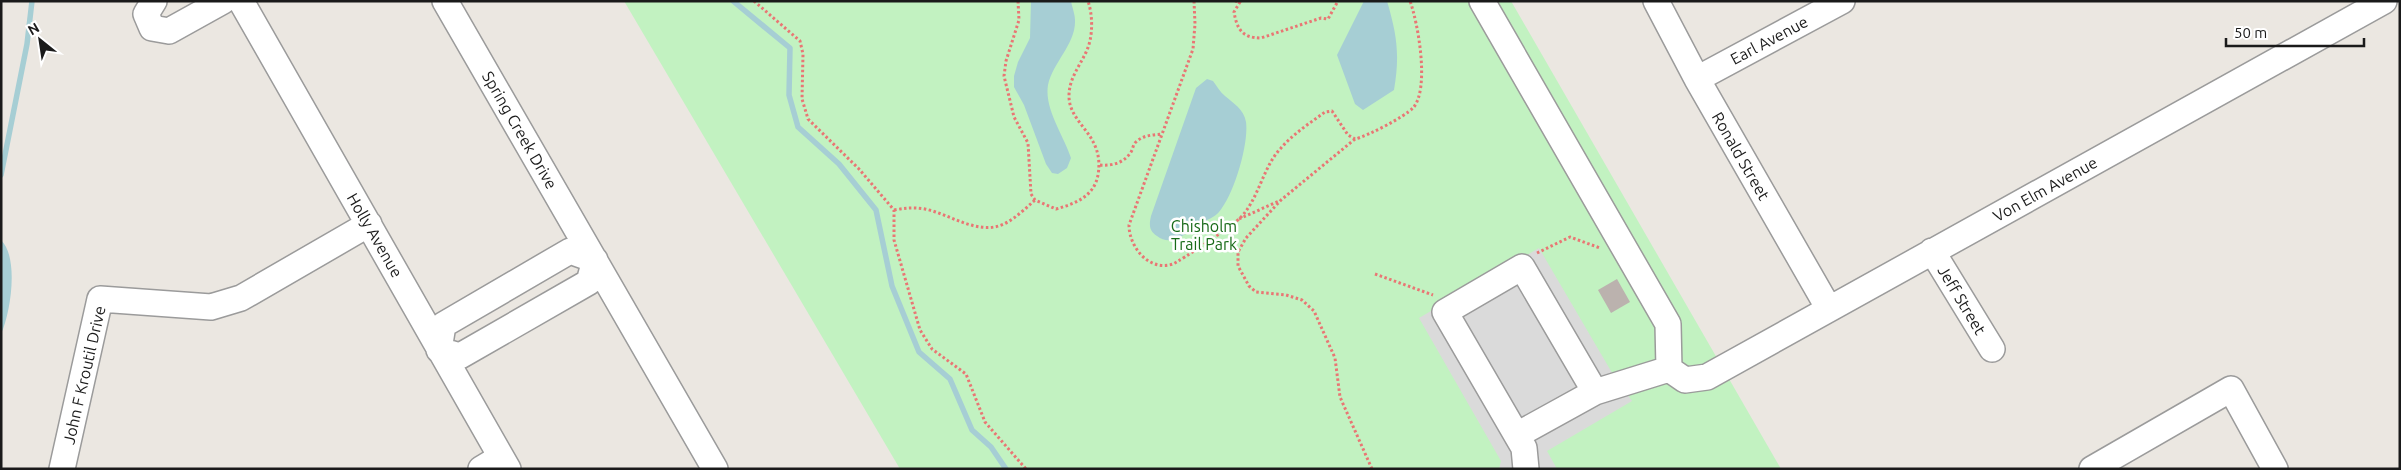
<svg xmlns="http://www.w3.org/2000/svg" width="2401" height="470" font-family="Ubuntu,sans-serif">
<style>
.park{fill:#c2f2c1}
.parking{fill:#dadada}
.water{fill:#a6ced4}
.lines{fill:none;stroke-linecap:round;stroke-linejoin:round}
.stream{stroke:#a6ced4;stroke-width:5.5}
.building{fill:#bbb2ae}
.minor-casing{stroke:#9b9b9b;stroke-width:28}
.path{stroke:#e97674;stroke-width:3;stroke-dasharray:2.5 2.5;stroke-linecap:butt}
.minor{stroke:#fff;stroke-width:25}
.labels{text-anchor:middle;stroke-width:5;stroke-linejoin:round;paint-order:stroke}
.street-label{font-size:16px;fill:#1a1a1a;stroke:#fff}
.park-label{font-size:16px;fill:#176a17;stroke:#fff}
</style>
<rect width="100%" height="100%" fill="#ebe7e1"/>
<path class="park" d="M624,1H1511L1781,469H900Z"/>
<path class="parking" d="M1539,248L1611,371L1632,401L1547,451L1557,469H1499L1501,461L1419,318Z"/>
<path class="water" d="M1031,1H1071C1072,7 1075,14 1075,20C1076,44 1053,62 1048,85C1044,109 1064,136 1071,158L1067,168L1058,174L1052,173L1046,164L1024,105L1014,87V76L1018,62L1030,38Z
M1364,1H1387C1397,35 1400,55 1394,90L1363,110L1355,104L1337,55Z
M1207,79L1213,81C1217,86 1220,92 1225,96C1233,103 1244,109 1246,122C1249,144 1234,195 1219,212C1215,217 1206,220 1200,224C1187,232 1172,248 1157,236C1149,231 1149,225 1151,216L1196,88Z
M1,240C19,257 11,312 1,334Z"/>
<g class="lines">
<path class="stream" d="M733,1L790,48L789,95L798,127L839,164L876,210L892,286L919,352L950,379L972,430L991,447L1006,469
M1,175L27,44L32,1"/>
</g>
<path class="building" d="M1617,279L1630,302L1611,313L1598,290Z"/>
<g class="lines">
<defs>
<path id="minor" d="M154,1L146,14L152,28L169,31L223,1
M241,1L508,469
M445,1L715,469
M1482,1L1668,324L1669,369L1685,380L1707,377L2384,1
M1656,1L1697,79L1829,309
M1697,79L1842,1
M570,251L595,260L589,282L460,356L439,350L443,325Z
M1932,251L1992,349
M1517,435L1595,392L1669,369
M62,469L100,299L211,307L241,298L369,224
M481,469L501,457
M1526,469L1524,448L1445,312L1522,267L1595,392
M2092,469L2231,389L2275,469"/>
</defs>
<use href="#minor" class="minor-casing"/>
<path class="path" d="M754,1L800,41L803,54L802,99L808,119L859,169L894,210V240L920,330L932,349L966,374L985,422L1026,469
M1018,1L1019,20L1006,61L1004,76L1014,117L1028,143L1031,194L1035,200L1056,209C1074,204 1094,197 1098,175C1105,134 1069,125 1069,96C1069,78 1080,66 1087,50C1093,36 1093,16 1088,1
M1194,1L1195,24L1193,49L1129,225C1129,246 1148,272 1173,264C1180,261 1232,226 1239,219C1259,200 1262,168 1281,148C1293,134 1310,123 1325,112L1332,111L1348,135L1355,139C1368,136 1404,117 1413,108C1430,89 1418,23 1410,1
M1235,1L1240,2L1234,12C1237,29 1242,38 1261,38L1321,18L1328,19L1338,1
M1355,139L1281,200L1246,238L1238,252V266L1249,286L1256,292L1286,295L1302,300L1314,311L1335,358L1340,397L1372,469
M1100,165C1112,166 1124,163 1131,152C1133,149 1133,144 1136,142C1143,135 1153,135 1162,134
M894,210C905,208 914,207 925,209C950,214 978,236 1004,224C1016,218 1026,208 1035,200
M1239,219L1279,201
M1537,253L1570,237L1600,248
M1375,274L1433,295"/>
<use href="#minor" class="minor"/>
</g>
<g class="labels">
<g class="street-label">
<text transform="translate(1769 40) rotate(-28)" y="6">Earl Avenue</text>
<text transform="translate(520 130) rotate(60)" y="6">Spring Creek Drive</text>
<text transform="translate(1741 156) rotate(60)" y="6">Ronald Street</text>
<text transform="translate(2045 189) rotate(-29)" y="6">Von Elm Avenue</text>
<text transform="translate(375 235) rotate(60)" y="6">Holly Avenue</text>
<text transform="translate(1962 300) rotate(59)" y="6">Jeff Street</text>
<text transform="translate(84 375) rotate(-77)" y="6">John F Kroutil Drive</text>
</g>
<g class="park-label">
<text x="1204" y="232">Chisholm<tspan x="1204" dy="18">Trail Park</tspan></text>
</g>
</g>
<rect width="2401" height="470" fill="none" stroke="#1a1a1a" stroke-width="5"/>
<g transform="translate(40 40) rotate(330)" stroke="#ffffff" stroke-width="4" paint-order="stroke">
<path d="M0-4L9 19L0 12L-9 19Z" fill="#1a1a1a"/>
<text y="-8" font-size="14" font-weight="bold" text-anchor="middle" fill="#1a1a1a">N</text>
</g>
<path d="M2226 38v8h138v-8" fill="none" stroke="#1a1a1a" stroke-width="2.5"/>
<text x="2234" y="38" font-size="15" fill="#1a1a1a" stroke="#ffffff" stroke-width="4" paint-order="stroke">50 m</text>
</svg>
